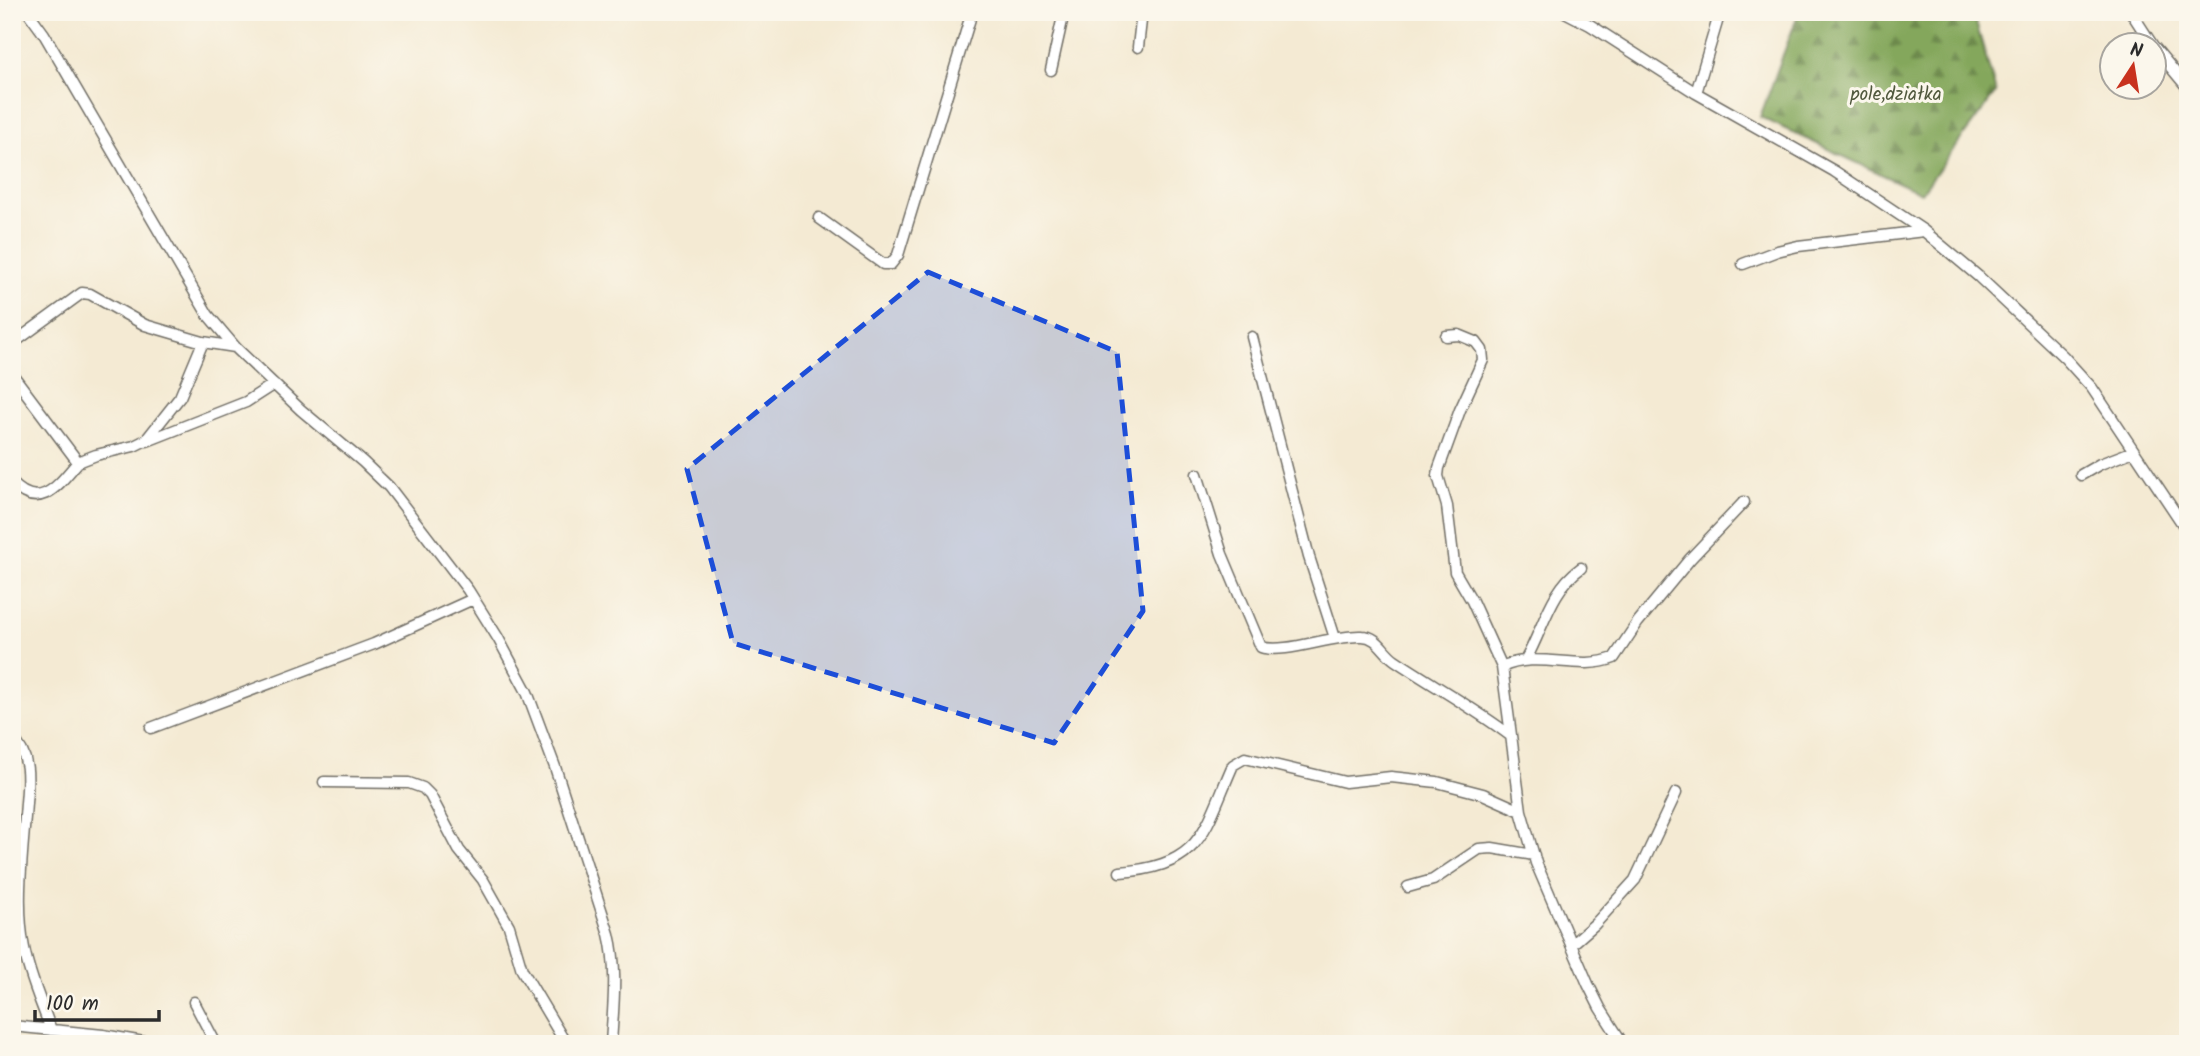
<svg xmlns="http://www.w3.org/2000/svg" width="2200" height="1056" font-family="Kalam,sans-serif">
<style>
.forest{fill:url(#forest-firs);stroke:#586944;stroke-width:2}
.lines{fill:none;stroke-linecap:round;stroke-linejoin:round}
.minor-casing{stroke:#716e66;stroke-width:13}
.minor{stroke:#fff;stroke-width:10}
.marked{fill:#1d4ed8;fill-opacity:0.2;stroke:#1d4ed8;stroke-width:5;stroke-dasharray:14 9;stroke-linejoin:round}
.labels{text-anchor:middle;stroke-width:6;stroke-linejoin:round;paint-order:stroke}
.park-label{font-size:19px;fill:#50583d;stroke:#fbf7ec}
</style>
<defs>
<pattern id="forest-firs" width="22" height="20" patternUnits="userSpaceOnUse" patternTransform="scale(1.75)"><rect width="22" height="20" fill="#84a75c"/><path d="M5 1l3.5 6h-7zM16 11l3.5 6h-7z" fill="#6c884c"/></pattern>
</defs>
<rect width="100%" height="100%" fill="#fbf7ec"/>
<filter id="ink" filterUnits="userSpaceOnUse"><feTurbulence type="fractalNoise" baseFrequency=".0143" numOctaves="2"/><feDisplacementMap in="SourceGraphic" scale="14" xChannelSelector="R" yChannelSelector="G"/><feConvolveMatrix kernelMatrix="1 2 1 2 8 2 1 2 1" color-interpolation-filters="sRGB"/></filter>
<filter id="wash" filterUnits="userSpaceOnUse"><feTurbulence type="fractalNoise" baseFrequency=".00686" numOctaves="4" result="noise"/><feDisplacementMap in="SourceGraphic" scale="28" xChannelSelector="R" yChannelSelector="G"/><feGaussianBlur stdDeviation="1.57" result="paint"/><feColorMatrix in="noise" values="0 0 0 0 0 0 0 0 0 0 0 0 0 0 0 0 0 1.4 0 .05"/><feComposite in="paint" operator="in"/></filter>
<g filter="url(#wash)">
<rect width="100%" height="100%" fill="#f4ead3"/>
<path class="forest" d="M1799,12H1973L1996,92L1921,193L1760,117Z"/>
</g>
<g filter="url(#ink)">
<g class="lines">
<defs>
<path id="minor" d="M28,12L44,34L208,315L236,348L301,410L363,462L389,487L468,590L498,638L527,692L555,767L609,934C618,970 613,1007 611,1044
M1565,12L1590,25L1696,93L1834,171L1924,231L1979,277L2064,357L2092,388L2188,532
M2131,12L2153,46
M1138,47L1142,12
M2154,47L2188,88
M1051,70L1064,12
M1696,93L1720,12
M819,218L883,264H891L898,255L972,12
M1743,264L1777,251L1798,246L1924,231
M1446,336L1459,335L1476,342L1482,350L1483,360L1460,410L1439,468L1438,476L1447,506L1455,572L1472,601L1502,667L1521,811L1536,863L1588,984L1600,1008L1623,1044
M1252,337L1309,557L1335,638
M12,344L82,293L90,294L145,325L203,342
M12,374L78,462L96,455L134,446L146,440L180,397L203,342L235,347
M147,441L246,402L274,384
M1197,474L1222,554L1261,647C1284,655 1334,634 1362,636C1378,636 1383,652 1395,660C1434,686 1474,708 1511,736
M2081,475L2100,464L2134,451
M12,483C40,513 59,484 78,462
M1526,659C1544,627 1550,590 1581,568
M1502,667C1538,650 1578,672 1614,658L1638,622L1690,559L1744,502
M151,728L374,644L473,599
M12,738C31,755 28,780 26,803C23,849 15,904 24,948C29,976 42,1004 51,1030
M324,782L409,783L423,788L430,795L459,850L483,880L509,926L522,970L566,1044
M1120,872C1203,866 1204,830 1233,765L1245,758L1345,782L1391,777L1437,782L1483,794L1521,811
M1408,887L1433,880L1479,849L1492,848L1534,855
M1571,945L1595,924L1635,880L1676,793
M194,1002L216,1044
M12,1026L103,1035L155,1044"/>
</defs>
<use href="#minor" class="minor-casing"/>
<use href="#minor" class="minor"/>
</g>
</g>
<path class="marked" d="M928,272L1117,352L1143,611L1054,743L733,643L687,469Z"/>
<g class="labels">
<g class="park-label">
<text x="1896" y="100">pole,działka</text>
</g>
</g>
<rect width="2200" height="1056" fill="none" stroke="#fbf7ec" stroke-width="42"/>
<g transform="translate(2133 66) rotate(12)"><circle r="33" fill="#fbf7ec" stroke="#a8a59f" stroke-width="2"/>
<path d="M0-5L12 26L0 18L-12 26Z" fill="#c8321e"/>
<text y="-10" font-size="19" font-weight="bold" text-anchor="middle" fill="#2b2b2b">N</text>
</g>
<path d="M35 1010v10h124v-10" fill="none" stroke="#2b2b2b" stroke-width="3.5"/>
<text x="46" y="1010" font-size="21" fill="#2b2b2b" stroke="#fbf7ec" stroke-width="5" paint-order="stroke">100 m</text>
</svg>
